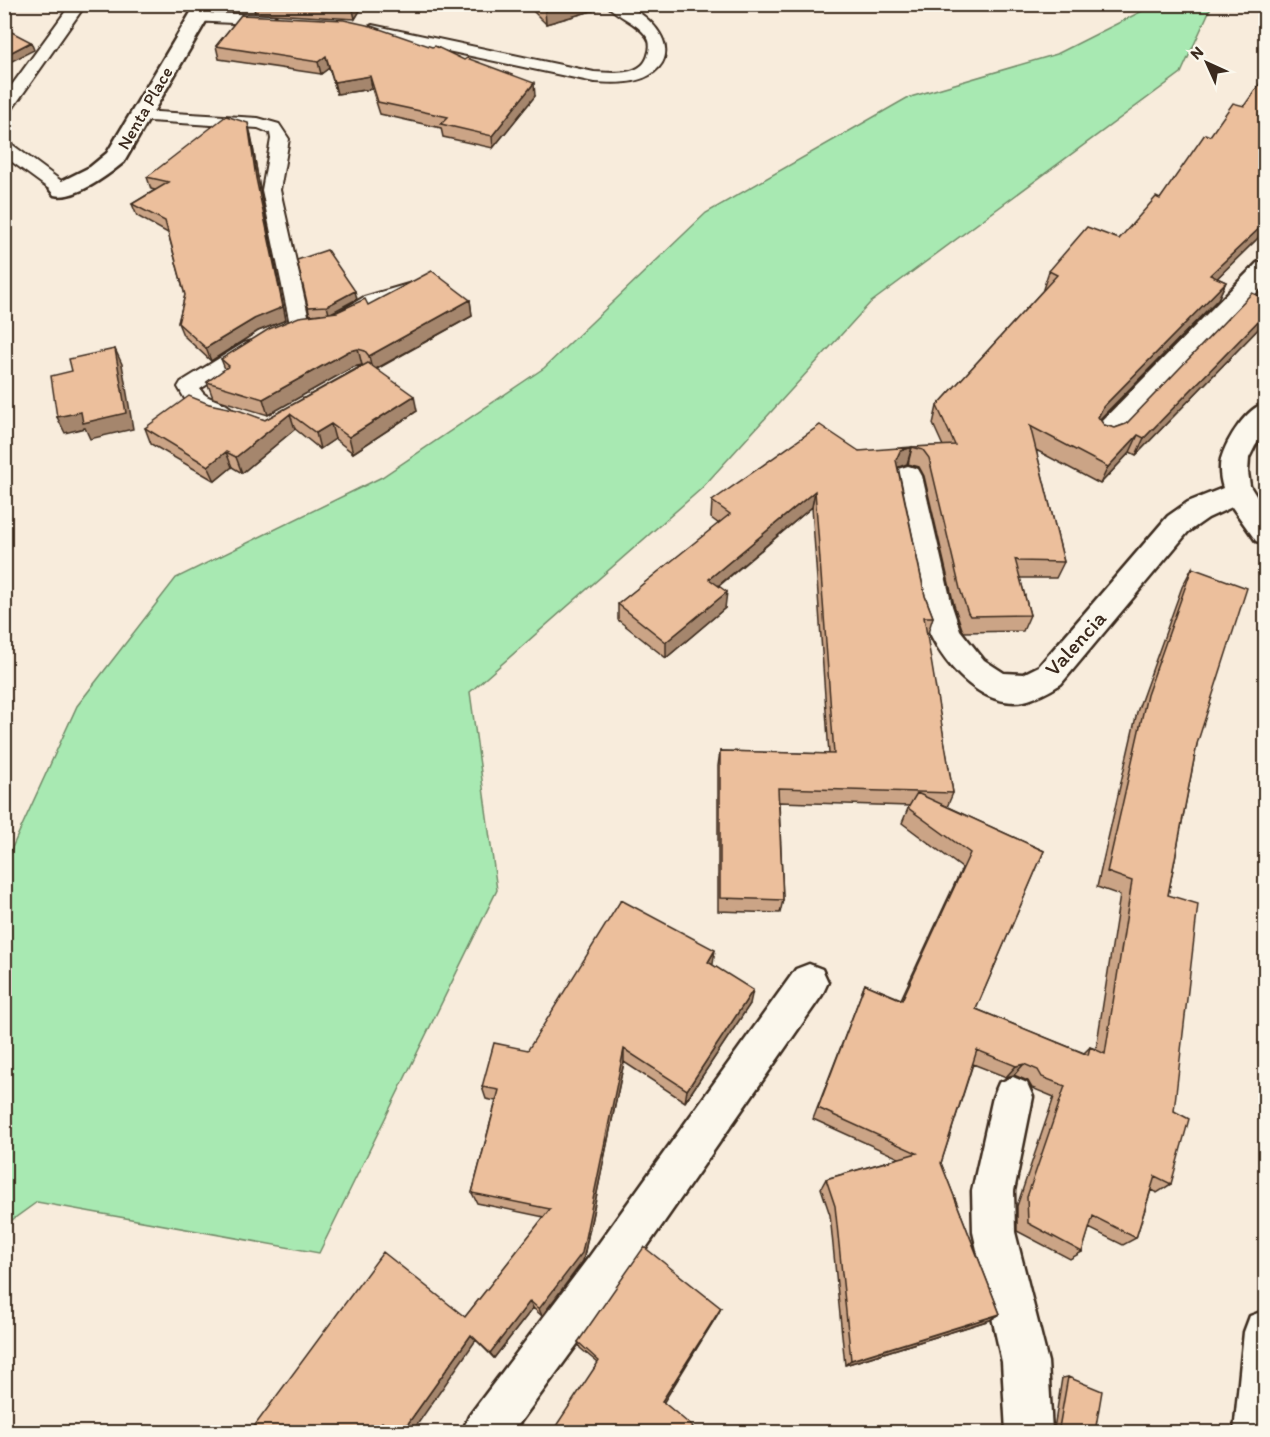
<svg xmlns="http://www.w3.org/2000/svg" width="1270" height="1437" font-family="Itim,sans-serif">
<style>
.green{fill:#a8e9b2;stroke:#728a68;stroke-width:1.5}
.lines{fill:none;stroke-linecap:round;stroke-linejoin:round}
.lane-casing{stroke:#3b2a1e;stroke-width:4}
.street-casing{stroke:#3b2a1e;stroke-width:5}
.lane{fill:#fbf7ec;fill-rule:evenodd}
.street{fill:#fbf7ec;fill-rule:evenodd}
.wall{fill:#cba486;stroke:#3b2a1e;stroke-width:1.5}
.shaded-wall{fill:#a5866d;stroke:#3b2a1e;stroke-width:1.5}
.building{fill:#ecbf9c;stroke:#3b2a1e;stroke-width:1.5}
.labels{text-anchor:middle;stroke-width:4.5;stroke-linejoin:round;paint-order:stroke}
.far-street-label{font-size:18px;fill:#3b2a1e;stroke:#fbf7ec}
.street-label{font-size:22px;fill:#3b2a1e;stroke:#fbf7ec}
</style>
<rect width="100%" height="100%" fill="#f8ecdc"/>
<filter id="ink" filterUnits="userSpaceOnUse"><feTurbulence type="fractalNoise" baseFrequency=".0167" numOctaves="2"/><feDisplacementMap in="SourceGraphic" scale="12" xChannelSelector="R" yChannelSelector="G"/><feConvolveMatrix kernelMatrix="1 2 1 2 8 2 1 2 1" color-interpolation-filters="sRGB"/></filter>
<g filter="url(#ink)">
<path class="green" d="M1154,5H1212L1181,73L870,303L701,489L470,692L497,890L319,1253L37,1202L5,1225V863L77,706L176,578L382,477L544,368L706,213L907,98L1057,54Z"/>
<g class="lines">
<defs>
<path id="lane" d="M71,4H86L10,112L4,113V96Z
M606,4C611,4 619,3 624,5C650,14 683,49 654,72C638,85 612,83 594,82L372,35L364,30L372,25L594,72C612,73 642,77 648,55C650,49 651,42 647,37C637,22 617,17 606,4Z
M197,13L273,15L281,20L273,25L192,21L189,18Z
M140,111L258,118L279,124L289,139L280,190L310,324L307,328L300,330L293,328L290,324L262,190L271,139L270,133L258,128L134,120L132,116Z
M4,142L10,143L68,186L71,190L68,194H56L4,156Z
M415,282L422,284L425,288L422,292C408,296 393,299 380,305C364,311 351,330 332,324L329,320L332,316L364,297Z
M251,341L258,343L261,348L258,353L200,389C207,402 226,399 234,412L230,417L223,419L189,406L178,387L181,382L244,343Z"/>
<path id="street" d="M196,4H216L124,162C108,175 76,200 54,195L50,190L54,185L90,167L107,153Z
M1266,261V283L1117,440L1107,443L1097,440L1093,433L1097,426L1257,263Z
M1266,403V431L1255,446L1249,458L1248,472L1250,486L1266,512V544L1256,541L1232,507L1208,518L1188,532L1061,684C1050,691 1037,698 1024,701C979,709 940,660 926,624C920,608 919,591 916,575C909,542 901,509 894,476L898,469L908,466L918,469L922,476L952,606L960,630L984,660L1004,673L1023,674L1039,666L1168,516L1188,502L1223,488C1220,478 1219,468 1221,459C1227,439 1246,408 1266,403Z
M809,964L822,969L828,982L822,995L619,1287L513,1432H462L469,1416L589,1257L796,969Z
M1013,1077L1027,1083L1033,1097L1014,1191L1015,1232L1048,1362L1052,1432H1006L1002,1362L973,1232L972,1191L993,1097L999,1083Z
M1266,1310V1432H1234L1244,1332L1250,1316Z"/>
</defs>
<use href="#lane" class="lane-casing"/>
<use href="#street" class="street-casing"/>
<use href="#lane" class="lane"/>
<use href="#street" class="street"/>
</g>
<path class="wall" d="M253,4H364L355,19L255,13Z
M526,4H606V7L546,24Z
M241,15L535,96L493,148L443,137L441,128L380,114L372,89L337,94L329,68L321,74L219,59L216,46Z
M1266,84V242L1258,238L1217,278L1226,282L1218,299L1100,420L1104,425L1115,428L1126,424L1266,299V321L1136,455L1130,452L1100,484L1036,450L1064,562L1056,578H1020L1030,615L1023,631L964,632L962,629L954,605L924,476L919,467L908,464L912,447L943,446L933,424L937,406L1044,289H1043L1049,271L1119,239L1160,199L1210,136L1244,106Z
M251,135L260,190L286,320L258,331L211,361L183,335L178,323L185,295L168,233L137,216L132,204L155,190L151,189L147,177Z
M357,299L331,313L368,305L470,300L472,316L377,369L417,411L353,453L335,439L320,449L295,429L242,473L232,467L215,481L151,444L145,428L209,404L265,420L363,365L353,367L268,415L213,398L207,382L225,369L221,359L321,314L310,315L308,307Z
M859,451L907,464L898,467L925,596L933,617L928,633H926L953,793L947,807L1044,851L976,1009L1084,1053L1090,1047L1096,1049L1120,895L1097,887L1137,712L1182,587L1192,568L1197,744L1168,895L1174,1111L1171,1184L1157,1193L1151,1190L1136,1238L1123,1245L1089,1228L1082,1252L1070,1259L1017,1231V1206L1054,1097L1032,1088L1028,1081L1014,1075L1006,1077L973,1064L941,1163L1000,1314L990,1320L845,1365L830,1215L821,1188L826,1179L899,1158L813,1119L865,984L901,999L962,868L902,823L909,806L779,802L783,900L780,913L718,911V766L720,751L829,754L812,507L719,586L725,608L666,658L618,620V604L719,524L711,518L712,501Z
M712,965L750,1004L685,1102L624,1062L583,1261L542,1316L533,1308L494,1358L476,1340L388,1428L250,1432L465,1317L544,1217L477,1203L472,1193L496,1101L486,1099L482,1087L528,1050Z
M721,1308L718,1314L663,1401L598,1363L580,1348L578,1342Z
M1068,1377L1095,1432H1062L1054,1429L1062,1378Z"/>
<path class="shaded-wall" d="M353,4H364L355,19L352,5Z
M566,4H606V7L546,24L545,10Z
M31,42L34,50L4,65V56Z
M326,56L329,68L321,74L318,62Z
M370,76L372,89L337,94L334,82Z
M534,83L535,96L493,148L492,136Z
M248,123L251,135L260,190L286,320L258,331L211,361L206,348L254,319L256,178Z
M1266,222L1258,238L1202,293L1210,275Z
M1226,282L1218,299L1095,424L1103,407Z
M355,291L357,299L329,314L327,306Z
M470,300L472,316L372,371L369,356Z
M1266,313V321L1136,455L1144,438Z
M115,349L122,364L133,429L90,439L85,428L65,433L57,417Z
M358,349L362,365L353,367L268,415L263,399L349,351Z
M414,396L417,411L353,453L349,437Z
M290,414L295,429L242,473L236,457Z
M331,424L335,439L320,449L316,433Z
M1138,435L1130,452L1100,484L1108,467Z
M912,447L907,464L896,468V460L900,451Z
M226,452L232,467L215,481L208,466Z
M815,491L812,507L707,595L709,579Z
M727,592L725,608L666,658V642Z
M715,950L713,964L706,977L708,962Z
M753,990L750,1004L685,1102L687,1090Z
M624,1049V1062L583,1261L542,1316L539,1309Z
M1024,1064L1014,1075L1006,1077L1016,1066Z
M530,1301L533,1308L494,1358L490,1353Z
M721,1308L718,1314L662,1405V1401Z
M1000,1314L990,1320L845,1365L851,1360Z
M471,1335L476,1340L412,1432H402Z
M382,1422L390,1425L385,1432H374Z"/>
<path class="building" d="M540,4H566L545,10Z
M241,15L344,20L371,26L432,47L435,46L464,60L467,58L534,83L492,136L441,124L448,117L378,102L370,76L334,82L326,56L318,62L216,46Z
M4,28L31,42L4,56Z
M1261,82L1266,84V222L1210,275L1226,282L1103,407L1098,417L1104,425L1115,428L1126,424L1252,293L1266,299V313L1144,438L1138,435L1108,467L1030,426L1064,562L1019,561L1015,559L1030,615L970,616L968,613L960,589L929,458L923,450L912,447L955,445L937,406L1057,275L1049,271L1087,227L1119,239L1156,197L1160,199L1205,134L1210,136L1233,103L1244,106Z
M226,116L248,123L256,178L283,307L254,319L206,348L178,323L185,295L165,221L132,204L169,182L147,177Z
M327,250L355,291L327,306L308,307L297,260Z
M432,271L470,300L369,356L365,351L358,349L349,351L263,399L207,382L229,366L221,359L269,329L299,317L337,312L365,299L368,305Z
M115,349L126,413L83,423L81,412L57,417L51,376L72,371L69,359Z
M368,363L414,396L349,437L331,424L316,433L290,414L236,457L226,452L208,466L145,428L189,396L209,404L238,410L265,420Z
M820,425L859,451L912,447L900,451L896,460L925,596L933,617H924L953,793L778,788L783,900L720,898V751L834,754L815,491L709,579L727,592L666,642L618,604L730,514L712,501Z
M1192,568L1247,588L1197,744L1168,895L1198,904L1174,1111L1189,1119L1171,1184L1155,1176L1136,1238L1093,1216L1082,1252L1028,1223L1027,1197L1065,1086L1042,1077L1038,1070L1024,1064L1016,1066L977,1050L941,1163L1000,1314L851,1360L835,1206L826,1179L917,1153L818,1108L865,984L902,1000L970,853L908,808L917,793L1044,851L976,1009L1088,1055L1090,1047L1105,1054L1132,881L1107,872L1147,695Z
M621,900L715,950L708,962L753,990L687,1090L624,1049L582,1253L539,1309L530,1301L490,1353L471,1335L402,1432H394L382,1422L374,1432H250L383,1252L465,1317L550,1209L472,1193L499,1090L482,1087L494,1043L528,1050Z
M644,1247L721,1308L662,1401L693,1427L689,1432H552L599,1361L578,1342Z
M1068,1377L1102,1391L1095,1432H1069L1059,1428Z"/>
</g>
<g class="labels">
<g class="far-street-label">
<text transform="translate(145 108) rotate(-60)" y="6">Nenta Place</text>
</g>
<g class="street-label">
<text transform="translate(1075 643) rotate(-48)" y="8">Valencia</text>
</g>
</g>
<rect width="1270" height="1437" fill="none" stroke="#fbf7ec" stroke-width="24"/>
<rect x="12" y="12" width="1246" height="1413" fill="none" stroke="#3b2a1e" stroke-width="2" filter="url(#ink)"/>
<g transform="translate(1207 63) rotate(315)" stroke="#fbf7ec" stroke-width="4.5" paint-order="stroke">
<path d="M0-4.5L10 22L0 15L-10 22Z" fill="#3b2a1e"/>
<text y="-9" font-size="16" font-weight="bold" text-anchor="middle" fill="#3b2a1e">N</text>
</g>
</svg>
